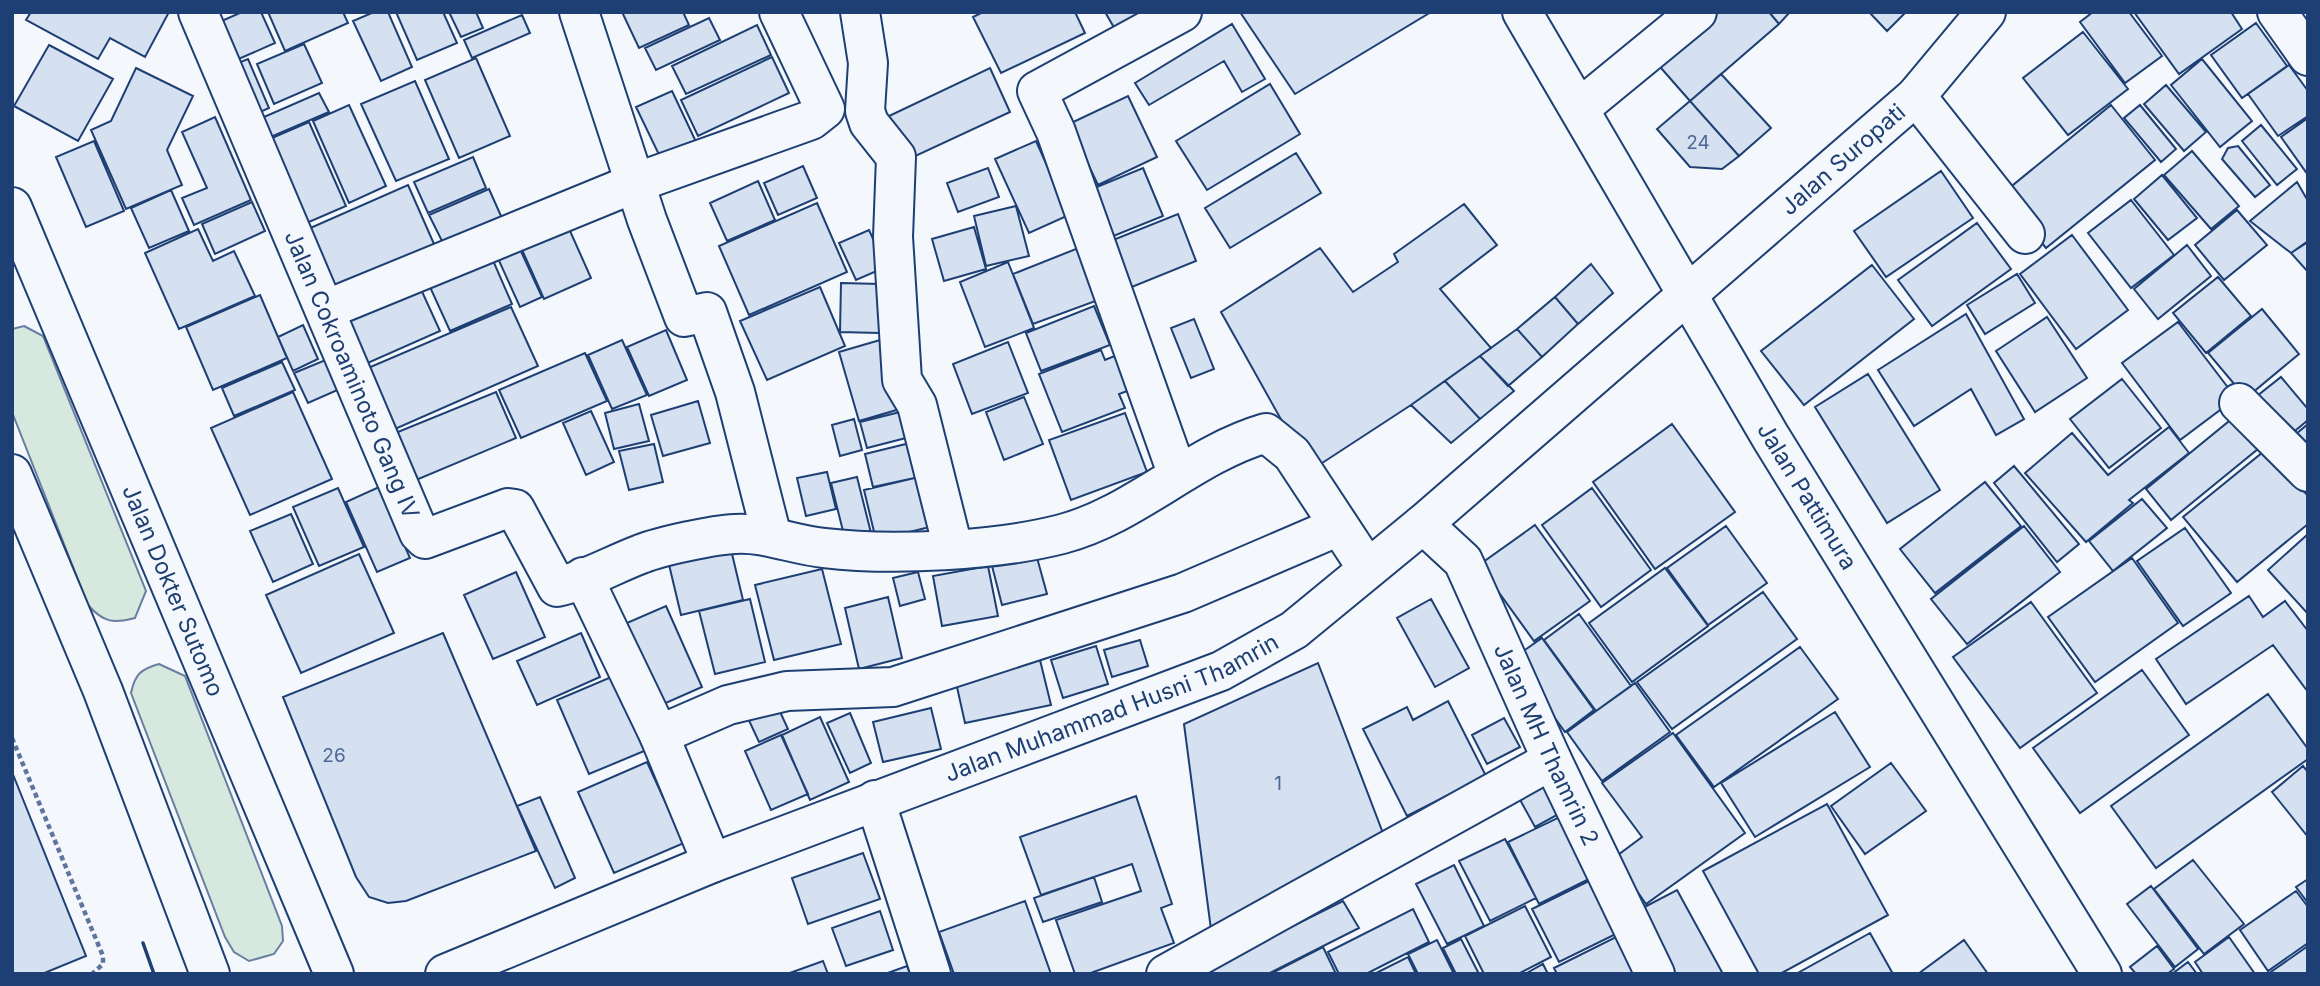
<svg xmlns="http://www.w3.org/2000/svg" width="2320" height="986" font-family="Inter,sans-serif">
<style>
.green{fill:#d7e8df;stroke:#687fa3;stroke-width:2}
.building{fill:#d5e0f0;stroke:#1d3f73;stroke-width:2}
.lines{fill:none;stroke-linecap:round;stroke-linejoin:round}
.street-casing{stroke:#1d3f73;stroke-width:42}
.secondary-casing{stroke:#1d3f73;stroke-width:42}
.primary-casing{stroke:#1d3f73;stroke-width:42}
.path{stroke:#5e769c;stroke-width:4.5;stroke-dasharray:5 3.5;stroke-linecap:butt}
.street{stroke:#f4f7fb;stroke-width:38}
.secondary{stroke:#f4f7fb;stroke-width:38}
.primary{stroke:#f4f7fb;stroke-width:38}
.wall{stroke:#1d3f73;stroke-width:3.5}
.labels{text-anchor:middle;stroke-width:5;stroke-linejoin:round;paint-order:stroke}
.number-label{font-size:19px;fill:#4b6792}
.street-label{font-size:23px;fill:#1d3f73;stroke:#f4f7fb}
</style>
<rect width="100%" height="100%" fill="#f4f7fb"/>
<path class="green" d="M24,326L43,336L146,591L135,618C113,624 103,622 88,605L12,412V329Z
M159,664L185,676L282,926L283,941L274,954L249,961L234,952L225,937L131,693C135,674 141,669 159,664Z"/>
<path class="building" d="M31,12H169L145,57L110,38L98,59L26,20Z
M242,12H261L275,43L234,61L217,23Z
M268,12H343L348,23L285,51Z
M374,12H388L412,67L381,81L353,21Z
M396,12H443L457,43L417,60Z
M449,12H476L483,28L461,37Z
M622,12H683L689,25L639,48Z
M983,12H1075L1085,33L1001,73L973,17Z
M1105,12H1159L1119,36Z
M1240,12H1431L1295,94Z
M1709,12H1769L1779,24L1690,101L1654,60Z
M1769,12H1790L1779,24Z
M1869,12H1906L1887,31Z
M2093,12H2129L2162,56L2125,83L2080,22Z
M2134,12H2231L2242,29L2179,74Z
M522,15L530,33L472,58L464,40Z
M709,18L720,40L656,70L645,48Z
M2256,23L2287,66L2242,98L2211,55Z
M1232,24L1265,79L1242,92L1224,61L1149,105L1135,83Z
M757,25L771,55L686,94L672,66Z
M2083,32L2128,89L2068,135L2023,78Z
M304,44L322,83L274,104L257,64Z
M49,45L113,79L78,141L14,106Z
M772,57L789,93L698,136L681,100Z
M476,58L510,136L459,158L425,80Z
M248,59L269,108L249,117L228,67Z
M2202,59L2252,121L2220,147L2171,85Z
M2289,65L2308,91V116L2278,136L2248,94Z
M136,68L193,96L167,150L182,185L126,209L91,130L111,121Z
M990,68L1010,112L909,159L889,116Z
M1721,74L1771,128L1739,156L1690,101Z
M415,81L449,159L396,181L361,104Z
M1270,84L1300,134L1207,190L1176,141Z
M2166,85L2206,132L2184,151L2144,104Z
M672,91L698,146L663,163L636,107Z
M319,93L329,112L266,139L257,120Z
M1128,96L1157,157L1098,185L1069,124Z
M1690,101L1739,156L1722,169L1690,167L1657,129Z
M349,105L386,186L349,203L313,121Z
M2111,105L2155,160L2046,248L2002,194Z
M2140,105L2176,149L2161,162L2124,118Z
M215,117L251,200L194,225L182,198L207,188L182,132Z
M2308,118V175L2281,137Z
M309,122L346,206L302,225L265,141Z
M2261,125L2297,169L2277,185L2242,141Z
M94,141L124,211L86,227L56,157Z
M1036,141L1069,215L1029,233L995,159Z
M2238,146L2270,185L2255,197L2222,159L2228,148Z
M2192,151L2239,206L2211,229L2164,175Z
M1296,153L1321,193L1230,248L1205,208Z
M473,157L486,188L428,213L414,182Z
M803,166L817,198L778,215L764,183Z
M988,168L999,197L958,212L947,183Z
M1143,168L1163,216L1106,239L1087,191Z
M1941,171L1973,218L1886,277L1854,231Z
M2162,175L2197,218L2168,240L2134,199Z
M758,181L775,220L727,241L710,203Z
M2297,182L2308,201V241L2291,253L2250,221Z
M408,185L438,253L340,296L308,229Z
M489,189L505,225L447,251L429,215Z
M171,190L189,231L149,248L131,208Z
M2131,200L2174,255L2131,288L2088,233Z
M252,202L265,231L215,254L202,224Z
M817,203L847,272L749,315L719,246Z
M1464,204L1497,245L1440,289L1491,348L1411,405L1316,467L1283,423L1221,312L1320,248L1353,292L1398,262L1394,254Z
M1016,206L1029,256L986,266L974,216Z
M2237,210L2267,245L2224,280L2195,245Z
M562,213L591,278L544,299L515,234Z
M1178,214L1196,261L1122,291L1103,244Z
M1977,223L2011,269L1932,326L1898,280Z
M974,227L986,269L944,281L932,239Z
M198,229L213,261L234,251L255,296L179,329L145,253Z
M869,230L886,267L856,280L839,243Z
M513,234L542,297L520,307L491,243Z
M2072,235L2128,310L2076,349L2020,274Z
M2308,242V272L2291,253Z
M2187,245L2211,276L2158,319L2134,289Z
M1081,247L1101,299L1033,324L1013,274Z
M488,249L512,304L450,331L425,276Z
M1008,262L1034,328L985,347L960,282Z
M1591,264L1613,293L1578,324L1555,297Z
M1872,265L1914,319L1804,405L1761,351Z
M414,274L440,331L361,366L336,308Z
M2017,274L2035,303L1985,334L1967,305Z
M2218,277L2251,316L2206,353L2173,313Z
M841,283L880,284L879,333L840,332Z
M820,287L845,346L767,380L740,321Z
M260,295L287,358L213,390L186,327Z
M1555,297L1578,324L1542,357L1517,329Z
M1094,306L1110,345L1041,371L1026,333Z
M511,307L538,366L395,429L368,368Z
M2262,309L2299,354L2246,398L2208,353Z
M1966,314L2024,419L1996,435L1971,389L1914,426L1878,370Z
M2047,317L2087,378L2035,412L1996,351Z
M1194,319L1214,369L1191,378L1171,328Z
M2178,322L2236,398L2180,440L2122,363Z
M303,325L318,359L293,371L278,337Z
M1517,329L1542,357L1508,386L1480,356Z
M666,330L687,380L649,396L627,347Z
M622,340L647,395L612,409L588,355Z
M880,340L900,409L859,421L839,352Z
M1008,342L1028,393L972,414L953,364Z
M1101,350L1105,360L1117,355L1130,390L1119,394L1125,408L1062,432L1039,374Z
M585,353L607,401L521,438L499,390Z
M1480,356L1514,391L1480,419L1445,381Z
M328,359L342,388L308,403L294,373Z
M282,362L295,390L234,416L222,388Z
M1868,374L1940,490L1887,523L1815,407Z
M2281,377L2308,409V420L2284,440L2252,400Z
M2122,379L2161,428L2109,468L2070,419Z
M1445,381L1480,419L1451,443L1411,405Z
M293,392L332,479L250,515L211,428Z
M496,392L516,438L409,483L388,436Z
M1024,397L1043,444L1004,460L986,412Z
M698,401L710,443L663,456L651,415Z
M639,404L649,441L614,449L605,413Z
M591,411L614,462L586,475L563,423Z
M900,412L906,438L867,448L860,422Z
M1125,413L1147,472L1071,500L1049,440Z
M2239,413L2264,444L2171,520L2146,489Z
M854,419L862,450L840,456L832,425Z
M1672,424L1735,512L1655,569L1593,482Z
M2308,424V460L2290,439Z
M2169,427L2189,453L2129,500L2133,503L2086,542L2025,473L2072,433L2108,475Z
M910,443L919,477L873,487L865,454Z
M654,444L663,482L629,490L619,451Z
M2268,448L2308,496V524L2237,582L2183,517Z
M2014,466L2079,544L2057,562L1994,483Z
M827,472L836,509L806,516L797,478Z
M923,476L934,526L876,540L864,490Z
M857,477L872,537L846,543L831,483Z
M1985,482L2021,526L1935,593L1900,549Z
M379,487L410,558L377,572L346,502Z
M338,488L364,547L319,566L293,507Z
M1592,488L1651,570L1601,607L1542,525Z
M2142,499L2167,528L2113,571L2089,541Z
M291,514L313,564L273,582L250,531Z
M1535,525L1590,601L1534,641L1479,565Z
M1726,526L1767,583L1708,625L1667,568Z
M2024,526L2060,572L1967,644L1931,599Z
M2185,528L2231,593L2183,626L2137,561Z
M2308,534V614L2268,570Z
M728,537L743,600L681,615L666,552Z
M359,554L394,633L301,673L266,595Z
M1036,554L1047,594L1002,605L992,566Z
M2132,558L2178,623L2095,682L2048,617Z
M988,566L998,616L942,626L933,576Z
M1665,568L1708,626L1632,682L1589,623Z
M822,569L841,644L774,660L755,585Z
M516,572L545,637L493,659L464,595Z
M918,572L925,599L900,606L893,578Z
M1763,592L1797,639L1672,729L1637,682Z
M2249,596L2263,617L2285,601L2308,631V692L2273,645L2186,704L2156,659Z
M888,597L902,658L859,669L845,608Z
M750,599L765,662L715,674L699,611Z
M1431,599L1469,668L1435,687L1397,618Z
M2031,602L2097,693L2020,748L1953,657Z
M666,606L702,687L650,710L613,629Z
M1579,614L1631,686L1596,711L1544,640Z
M443,633L536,851L406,901L388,903L369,897L356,877L283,697Z
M581,633L600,677L537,705L517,661Z
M1542,638L1594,710L1565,732L1512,659Z
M1140,640L1148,666L1112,677L1104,650Z
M1096,646L1108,684L1063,698L1051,660Z
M1800,647L1838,699L1714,787L1676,735Z
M1040,660L1051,705L965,723L955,678Z
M1318,663L1386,841L1212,937L1184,724Z
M2142,670L2189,735L2080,813L2033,748Z
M616,675L649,749L589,774L557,700Z
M1635,683L1670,732L1602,781L1567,732Z
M2268,694L2308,749V759L2156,868L2111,806Z
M775,701L788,729L759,742L746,714Z
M1448,701L1486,776L1407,816L1363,729L1407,707L1413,720Z
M931,708L941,749L883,762L873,722Z
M1835,712L1870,767L1755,837L1721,783Z
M850,713L871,763L850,773L827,723Z
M820,717L849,782L810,800L782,735Z
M1504,718L1520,747L1487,764L1472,735Z
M1673,733L1745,833L1646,904L1614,858L1642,837L1602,783Z
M781,735L808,794L771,810L745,751Z
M647,762L684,843L614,873L578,792Z
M1891,763L1926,811L1865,854L1831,806Z
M2303,766L2308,772V837L2272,792Z
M1544,771L1566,810L1535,827L1513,787Z
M12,772L86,956L42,974H12Z
M1136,796L1172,904L1161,908L1174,943L1088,974H1075L1056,920L1141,891L1132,864L1041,895L1020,837Z
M540,797L575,878L555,888L517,806Z
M1827,804L1888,915L1780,974H1759L1703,871Z
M1572,811L1603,872L1539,904L1508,842Z
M1505,839L1536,898L1490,921L1459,861Z
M863,853L880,899L808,924L792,878Z
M2193,860L2244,924L2204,954L2154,889Z
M1454,865L1484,926L1447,944L1416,884Z
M1601,875L1628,928L1559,962L1532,909Z
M1094,877L1102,902L1043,922L1034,898Z
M2308,879V903L2296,887Z
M2151,886L2198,949L2175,967L2127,904Z
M1677,890L1723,974H1666L1633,913Z
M2296,891L2308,907V943L2268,971L2240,930Z
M1025,901L1051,974H954L939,932Z
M1343,901L1359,928L1268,974H1211L1209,968Z
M1525,906L1551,957L1518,974H1484L1465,936Z
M1413,909L1429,942L1366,974H1339L1328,952Z
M880,911L893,950L846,966L832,928Z
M1626,932L1647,974H1557L1554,968Z
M1870,933L1893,974H1796Z
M2229,937L2255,974H2203L2195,962Z
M1461,939L1479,974H1456L1443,948Z
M1437,940L1454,974H1418L1408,954Z
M1964,940L1988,974H1918Z
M2157,946L2174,969L2167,974H2136L2130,967Z
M2308,946V974H2268Z
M1323,947L1336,974H1270Z
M1408,957L1416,974H1377L1376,973Z
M823,961L828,974H787Z
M2188,962L2197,974H2172Z
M1543,964L1548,974H1525Z
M907,966L910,974H885Z"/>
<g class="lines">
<defs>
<g id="street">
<path id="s1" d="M198,12L419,533L425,539L508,508L515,509L557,587C585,581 614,564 641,554C661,546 713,535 735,534C765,532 794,545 824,548C892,556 996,551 1062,534C1137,514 1191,455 1266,433L1292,454L1367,568"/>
<path d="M579,12L647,220L684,317L707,312L735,392L772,537"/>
<path d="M860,12L868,63L865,111L869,123L896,157L893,237L902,380L917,405L953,548"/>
<path d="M2277,12L2308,56"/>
<path d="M1916,96L2025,234"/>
<path d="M1580,108L1697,12"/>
<path id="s2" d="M12,207L334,974"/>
<path d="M325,310L635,183L811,120L825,109L779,12"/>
<path d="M2239,403L2308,472"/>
<path d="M1177,473L1056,132L1037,91L1182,12"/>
<path d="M12,474L103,691L210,974"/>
<path id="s3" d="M1423,524L1463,561L1552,760L1655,974"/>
<path d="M583,577L659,735L712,863"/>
<path d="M659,735L728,705L787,691L893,687L1183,593L1339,526"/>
<path d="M875,800L931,974"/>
<path d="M1166,974L1552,760"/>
</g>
<g id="secondary">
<path id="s4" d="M445,974L712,863L1221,671L1294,630L1423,524L1916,96L1986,12"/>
</g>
<g id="primary">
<path id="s5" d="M1522,12L1770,436L2102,974"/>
</g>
</defs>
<use href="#street" class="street-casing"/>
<use href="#secondary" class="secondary-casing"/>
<use href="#primary" class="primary-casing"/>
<path class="path" d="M12,738L103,956V964L92,974"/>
<use href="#street" class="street"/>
<use href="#secondary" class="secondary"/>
<use href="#primary" class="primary"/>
<path class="wall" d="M143,943L154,974"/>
</g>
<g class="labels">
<g class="number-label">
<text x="1698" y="149">24</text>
<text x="334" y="762">26</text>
<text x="1278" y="790">1</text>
</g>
<g class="street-label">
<text dy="8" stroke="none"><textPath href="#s4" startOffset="1640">Jalan Suropati</textPath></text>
<text dy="8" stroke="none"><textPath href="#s1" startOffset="394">Jalan Cokroaminoto Gang IV</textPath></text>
<text dy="8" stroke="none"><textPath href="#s5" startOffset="562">Jalan Pattimura</textPath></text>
<text dy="8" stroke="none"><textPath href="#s2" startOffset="416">Jalan Dokter Sutomo</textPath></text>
<text dy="8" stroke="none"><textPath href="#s4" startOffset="718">Jalan Muhammad Husni Thamrin</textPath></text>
<text dy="8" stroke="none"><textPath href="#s3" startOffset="256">Jalan MH Thamrin 2</textPath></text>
</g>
</g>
<rect width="2320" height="986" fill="none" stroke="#1d3f73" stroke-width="28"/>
</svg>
